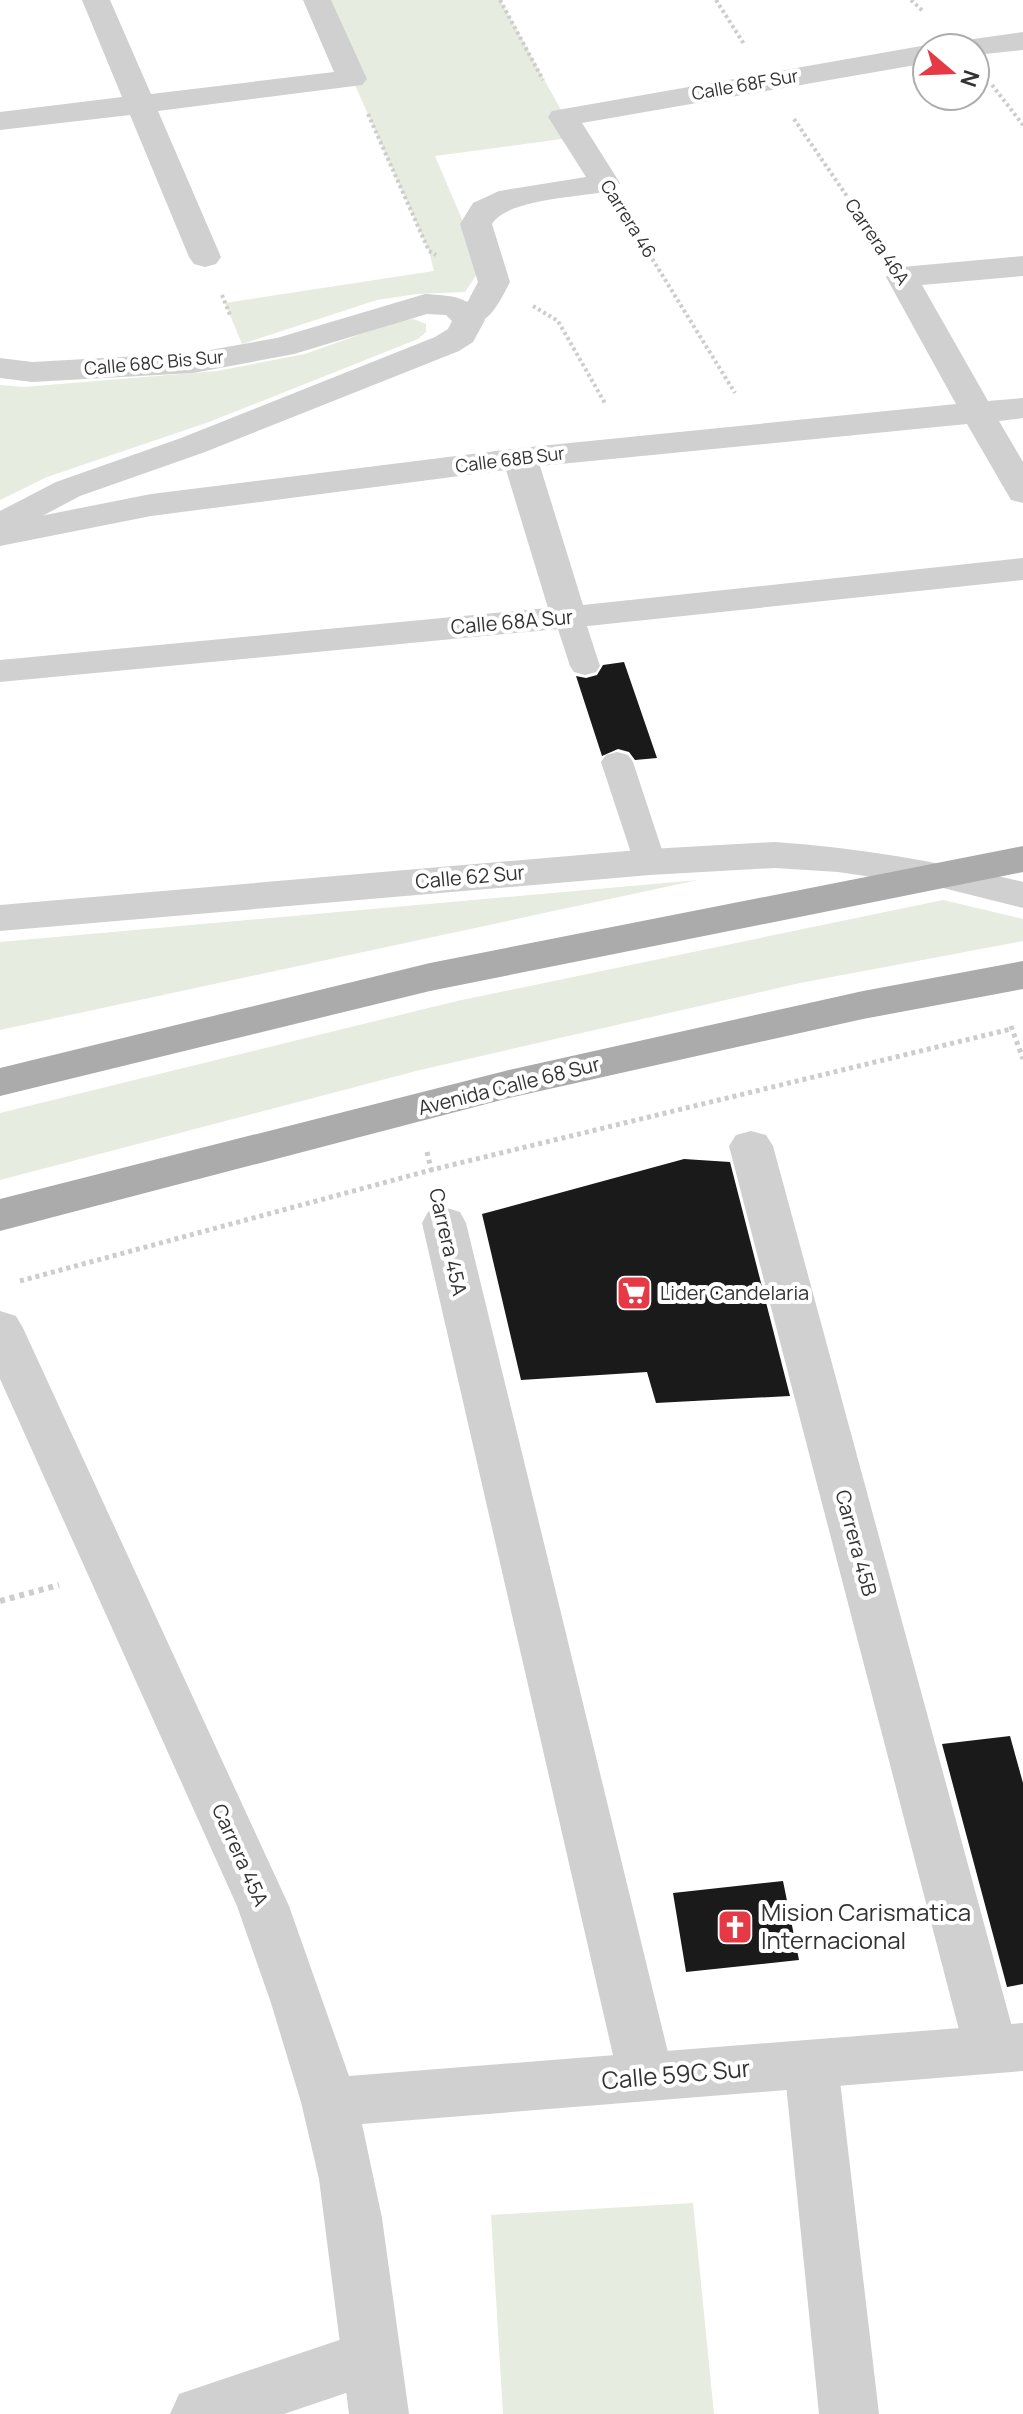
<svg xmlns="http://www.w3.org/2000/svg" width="1023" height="2414" font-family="Manrope,sans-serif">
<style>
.green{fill:#e6ecdf}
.building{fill:#1a1a1a}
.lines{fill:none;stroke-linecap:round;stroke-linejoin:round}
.path-far2{stroke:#cdcdcd;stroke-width:4;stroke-dasharray:3 3;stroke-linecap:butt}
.path-far1{stroke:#cdcdcd;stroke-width:5;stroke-dasharray:4 4;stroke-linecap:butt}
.path{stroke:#cdcdcd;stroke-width:6;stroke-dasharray:5 5;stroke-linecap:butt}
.service{fill:#d0d0d0;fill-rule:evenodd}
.minor{fill:#d0d0d0;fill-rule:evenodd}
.tertiary{fill:#d0d0d0;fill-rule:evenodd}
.primary{fill:#ababab;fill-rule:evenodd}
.labels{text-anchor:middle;stroke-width:8;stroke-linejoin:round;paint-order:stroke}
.far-street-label{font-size:18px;fill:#333;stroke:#fff}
.street-label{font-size:20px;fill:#333;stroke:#fff}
.poi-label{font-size:20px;fill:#333;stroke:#fff;text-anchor:start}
.near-poi-label{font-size:24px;fill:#333;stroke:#fff;text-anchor:start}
.near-street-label{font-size:24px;fill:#333;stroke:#fff}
</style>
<rect width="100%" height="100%" fill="#fff"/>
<path class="green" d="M317,0H500L576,137L435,156L464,224L477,274L465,292L417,294L377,300L242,344L225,303L434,271L429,251Z
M413,319L426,324V332L418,339L209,422L47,477L0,500V385L24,387L217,371L305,354L398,321Z
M698,880L0,1030V942Z
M943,900L1023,919V941L800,983L420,1070L0,1180V1113L457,1001Z
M693,2203L714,2414H503L491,2215Z"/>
<path class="building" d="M624,662L657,758L635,760L629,752L618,749L602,756L576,676L586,678L597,675L603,665Z
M684,1159L730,1162L790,1396L656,1403L647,1372L521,1380L482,1214Z
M1010,1736L1023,1783V1984L1007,1987L942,1744Z
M783,1881L799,1960L686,1972L673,1893Z"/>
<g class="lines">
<path class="path-far2" d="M500,0L543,80
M716,0L744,44
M911,0L924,12
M992,85L1023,125
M368,114L429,251L436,255
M794,119L879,243
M627,218L735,393
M222,295L230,315
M533,306L558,321L606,405"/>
<path class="path-far1" d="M1011,1026L1023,1059
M427,1152L432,1173
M20,1281L431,1170L1011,1029"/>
<path class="path" d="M0,1601L59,1585"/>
<path class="service" d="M569,608L580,611L584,617L600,666L596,672L585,675L574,672L570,666L554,617L558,611Z
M617,752L628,755L633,762L666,862L661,869L650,872L639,869L634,862L601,762L606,755Z"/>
<path class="minor" d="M82,0H110L151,94L334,72L303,0H331L367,79L362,85L158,111L221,257L216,264L205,267L194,264L189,257L130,115L0,130V112L122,97Z
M1023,32V50L975,55V48H947L952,42Z
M927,45L938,48H927V63L582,123L620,183L616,190C586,197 507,198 492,224L510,282C498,305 487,331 456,324L452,317L468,301L478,282L460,224L473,203L499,191L586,177L548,117L552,111Z
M1023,256V276L922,285L988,401L1023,398V418L999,421L1023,462V503L1011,500L967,424L540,466L583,605L1023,558V580L569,628L0,682V660L548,608L506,470L151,516L0,546V524L151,494L520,448L956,404L886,277L891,270L902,267Z
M751,1131L766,1135L773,1146L1018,2049L1010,2066L991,2073L972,2066L964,2049L729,1146L736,1135Z
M444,1207L460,1212L466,1223L674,2077L665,2094L646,2101L627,2094L618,2077L422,1223L428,1212Z
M811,2040L830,2047L838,2064L879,2414H819L784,2064L792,2047Z
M372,2329L393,2337L401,2357L393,2377L284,2414H170L179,2394Z"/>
<path class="tertiary" d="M425,294C453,296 468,295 485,320L473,342L459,351L205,452L80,496L12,532L0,536V511L56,482L181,438L435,337L448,329L452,321L446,315L427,314L294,354L193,373L32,382L0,378V358L32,362L193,353L277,338Z
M775,842C860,848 941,862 1023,882V908L939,887L838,872L775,868L650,875L0,931V905L650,849Z
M0,1311L16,1316L23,1328L289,1906L349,2076L1023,2023V2071L362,2124L382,2218L409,2414H349L319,2179L301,2102L271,2003L237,1906L0,1379Z"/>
<path class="primary" d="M1023,846V872L430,991L0,1096V1068L430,963Z
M1023,961V989L863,1019L509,1098L0,1231V1199L509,1070L863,991Z"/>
</g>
<defs>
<symbol id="supermarket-square" viewBox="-11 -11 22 22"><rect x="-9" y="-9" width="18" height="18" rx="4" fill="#e63946" stroke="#fff"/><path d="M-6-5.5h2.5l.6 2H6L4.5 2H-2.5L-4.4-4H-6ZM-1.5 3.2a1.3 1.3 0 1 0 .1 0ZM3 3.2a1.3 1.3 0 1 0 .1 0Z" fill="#fff"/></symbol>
<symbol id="church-square" viewBox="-11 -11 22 22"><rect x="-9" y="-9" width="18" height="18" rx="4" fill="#e63946" stroke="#fff"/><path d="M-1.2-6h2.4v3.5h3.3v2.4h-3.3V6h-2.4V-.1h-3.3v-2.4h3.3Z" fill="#fff"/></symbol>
</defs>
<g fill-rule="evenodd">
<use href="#supermarket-square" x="614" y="1273" width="40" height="40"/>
<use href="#church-square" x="715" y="1907" width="40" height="40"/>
</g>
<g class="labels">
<g class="far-street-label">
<text transform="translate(745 85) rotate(-10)" y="6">Calle 68F Sur</text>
<text transform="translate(628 219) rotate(58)" y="6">Carrera 46</text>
<text transform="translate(877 242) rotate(56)" y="6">Carrera 46A</text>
<text transform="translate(154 363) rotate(-5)" y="6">Calle 68C Bis Sur</text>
<text transform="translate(510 460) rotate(-7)" y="6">Calle 68B Sur</text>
</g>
<g class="street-label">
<text transform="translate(512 622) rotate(-5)" y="7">Calle 68A Sur</text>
<text transform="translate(470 877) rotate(-5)" y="7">Calle 62 Sur</text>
<text transform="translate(509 1086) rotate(-14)" y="7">Avenida Calle 68 Sur</text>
<text transform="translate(448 1242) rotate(77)" y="7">Carrera 45A</text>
<text transform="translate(856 1543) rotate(75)" y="7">Carrera 45B</text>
<text transform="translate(240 1855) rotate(66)" y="7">Carrera 45A</text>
</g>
<g class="poi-label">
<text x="660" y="1300">Lider Candelaria</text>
</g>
<g class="near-poi-label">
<text x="761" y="1921">Mision Carismatica<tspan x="761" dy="28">Internacional</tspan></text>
</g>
<g class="near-street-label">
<text transform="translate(676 2075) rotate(-5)" y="8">Calle 59C Sur</text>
</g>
</g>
<g transform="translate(951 72) rotate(109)"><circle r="38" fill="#ffffff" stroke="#adadad" stroke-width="2"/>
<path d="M0-6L14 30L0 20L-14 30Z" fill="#e63946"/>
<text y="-12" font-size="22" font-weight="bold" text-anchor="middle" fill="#333333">N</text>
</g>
</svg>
